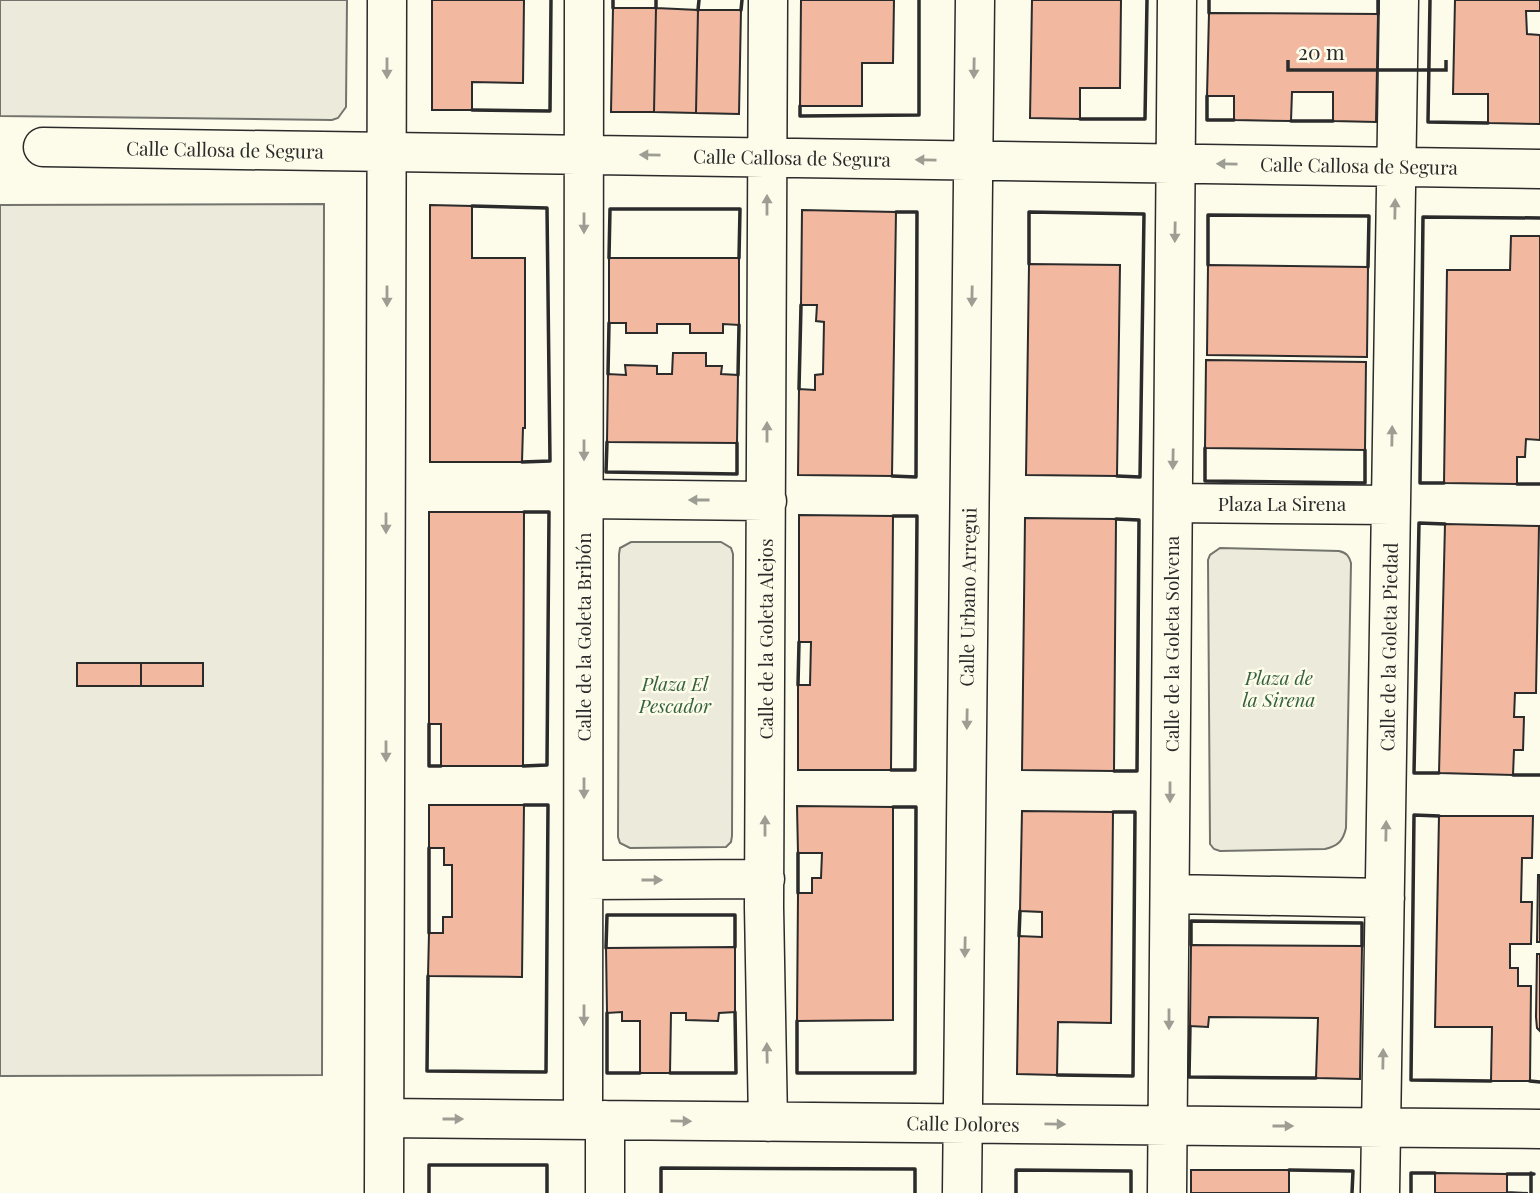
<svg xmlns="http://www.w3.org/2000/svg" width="1540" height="1193" font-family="'Playfair Display',serif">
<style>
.green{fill:#ecebdb;stroke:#74746e;stroke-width:2}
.building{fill:#f2b8a0;stroke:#2b2b2b;stroke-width:2}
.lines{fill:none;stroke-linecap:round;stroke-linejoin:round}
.street-casing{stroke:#2b2b2b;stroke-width:41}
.street{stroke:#fdfbea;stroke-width:38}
.wall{stroke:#2b2b2b;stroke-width:3.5}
.oneway{fill:#9e9d94}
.labels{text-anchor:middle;stroke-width:5;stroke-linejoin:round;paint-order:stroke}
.street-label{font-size:19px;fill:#2b2b2b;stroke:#fdfbea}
.park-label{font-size:19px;font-style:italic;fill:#34623c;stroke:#fdfbea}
</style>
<rect width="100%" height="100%" fill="#fdfbea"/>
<path class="green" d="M0,0H347L346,107L338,118L332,120L0,116Z
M324,204L322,1075L0,1076V205Z
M631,542H721L731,548L733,554L732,836L731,842L726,847L630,848L620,843L618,837L619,554L620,548Z
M1220,548L1339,551C1347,553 1349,556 1351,563L1346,828C1343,841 1338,846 1325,849L1220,851L1214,849L1210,844L1208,560L1210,555Z"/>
<path class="building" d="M432,0H524L523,83L472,82V110H432Z
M801,0H894L893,63H862V106H800Z
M1032,0H1121L1120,88H1080V119L1030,118Z
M1455,0H1540V11H1526L1527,34L1540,35V124L1488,123V94H1453Z
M613,8H656L654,112H611Z
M656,8L698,10L696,113L654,112Z
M698,10H741L739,114L696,113Z
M1209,13L1378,14L1376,122L1333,121V92H1292L1291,121L1234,120V96H1207Z
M430,205L472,206V258H525V428H523L522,462H430Z
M802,210L896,212L892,476L798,475L799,389L815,390V375L823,374L824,322L816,321L817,305H801Z
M1511,236H1540V440L1526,439L1525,457H1517V484L1444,483L1447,270H1510Z
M609,258H739V325L723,324V333H690V324H657V333H626V323H609Z
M1029,264L1120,265L1117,476L1026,475Z
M1208,265L1368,267L1367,357L1207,355Z
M673,353H706V366H722L721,374L738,375L737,443L607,442L608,374L626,375L625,365L657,366V374H672Z
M1206,360L1366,362L1365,450L1205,448Z
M429,512H524L523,766H441V724H429Z
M799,515L893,516L891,770H798V685H810L811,642H799Z
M1025,518L1116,519L1114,771L1022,770Z
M1445,524L1539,526L1536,693H1515L1514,717H1524L1523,750H1514L1513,775L1439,773Z
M77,663H141V686H77Z
M141,663H203V686H141Z
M429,805H524L522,977L428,976L429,933H443V917H452V865H444V848H429Z
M797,806L893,807V1020L797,1021L798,893H812V878H821L822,853H798Z
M1022,811L1113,812L1111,1023L1058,1022L1057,1075L1017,1074L1019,936L1042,937V912L1020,911Z
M1439,816H1533L1532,858H1522L1521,902H1532L1531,944H1510V968H1518V986H1531L1530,1081H1491L1492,1027H1435Z
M1538,875H1540V942H1537Z
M1191,945L1362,946L1360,1079L1316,1078L1318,1018L1209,1017L1208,1027L1190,1026Z
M735,947V1012L719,1013L718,1021L686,1020V1013H671L670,1073H640V1021H622V1012L607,1013L606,948Z
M1537,954H1540V1031L1537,1028L1536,1017Z
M1191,1170H1289V1193H1191Z
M1435,1173L1507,1174V1192L1528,1193H1435Z"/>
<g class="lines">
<defs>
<path id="street" d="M768,0L764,907L768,1122
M43,147L1540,169
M584,499L767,501
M1173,503L1391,505
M584,880L765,879
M1170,894L1385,898
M385,1118L1540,1129
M583,1120L584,0
M384,1193L387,0
M605,1193V1120
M962,1193L975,0
M1167,1193L1177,0
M1380,1193L1399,0"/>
</defs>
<use href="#street" class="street-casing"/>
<use href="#street" class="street"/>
<path class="wall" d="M1430,0L1428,122L1488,123
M613,8V0
M656,8V0
M698,10L699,0
M741,10L742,0
M1209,13V0
M1378,14V0
M1207,96V120H1234
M800,106V116L919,115V0
M472,110L550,111L551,0
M1080,119H1145L1147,0
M1291,121H1333
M472,206L547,208L550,461L522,462
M609,258L610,209H740L739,258
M1029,264V212L1144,214L1140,477L1117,476
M1208,265V215L1369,216L1368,267
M608,374L609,323
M738,375L739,325
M799,389L801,305
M607,442L606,472L737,474V443
M1205,448V481L1365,483V450
M892,476L916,477L917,212H896
M1444,483H1420L1423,217L1540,218
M1517,484H1540
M798,685L799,642
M429,724V766H441
M523,766L547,765L549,512H524
M891,770H915L917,516H893
M1114,771H1137L1139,520L1116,519
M1439,773H1414L1419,523L1445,524
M1513,775H1540
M1439,816L1414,815L1411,1080L1491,1081
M798,893V853
M429,933V848
M1019,936L1020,911
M1191,945V921L1362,923V946
M606,948L607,915H735V947
M428,976L427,1071L546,1072L548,805H524
M607,1013V1073H640
M797,1021V1073H915L916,807H893
M1190,1026L1189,1077L1316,1078
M670,1073H736L735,1012
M1057,1075L1133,1076L1135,812H1113
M1530,1081L1540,1082
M1289,1170L1353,1171L1352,1193
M1507,1174H1534
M429,1193V1165H547V1193
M661,1193V1168L915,1169V1193
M1016,1193V1170L1131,1171V1193
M1411,1193V1173H1435
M1531,1193V1173"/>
</g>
<defs><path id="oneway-solid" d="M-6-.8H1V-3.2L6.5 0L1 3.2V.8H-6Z" transform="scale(1.75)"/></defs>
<g class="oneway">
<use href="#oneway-solid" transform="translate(387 68) rotate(90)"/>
<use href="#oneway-solid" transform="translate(974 68) rotate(91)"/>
<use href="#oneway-solid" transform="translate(650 155) rotate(-179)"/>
<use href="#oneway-solid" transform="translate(926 160) rotate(-179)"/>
<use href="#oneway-solid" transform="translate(1227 164) rotate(-179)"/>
<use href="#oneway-solid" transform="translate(767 205) rotate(-90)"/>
<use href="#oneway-solid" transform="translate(1395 209) rotate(-89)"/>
<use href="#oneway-solid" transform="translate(584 223) rotate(90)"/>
<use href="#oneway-solid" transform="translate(1175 232) rotate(91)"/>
<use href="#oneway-solid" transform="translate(387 296) rotate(90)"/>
<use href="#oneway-solid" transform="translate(972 296) rotate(91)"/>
<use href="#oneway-solid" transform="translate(767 432) rotate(-90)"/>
<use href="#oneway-solid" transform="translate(1392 436) rotate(-89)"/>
<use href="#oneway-solid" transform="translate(584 450) rotate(90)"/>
<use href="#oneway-solid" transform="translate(1173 459) rotate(91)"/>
<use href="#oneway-solid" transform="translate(699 500) rotate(-180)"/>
<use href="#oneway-solid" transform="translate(386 523) rotate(90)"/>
<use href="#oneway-solid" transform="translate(967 719) rotate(91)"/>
<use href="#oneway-solid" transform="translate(386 751) rotate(90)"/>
<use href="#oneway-solid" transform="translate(584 788) rotate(90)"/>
<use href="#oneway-solid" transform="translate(1170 792) rotate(90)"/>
<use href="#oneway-solid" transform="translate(765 826) rotate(-90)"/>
<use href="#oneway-solid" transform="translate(1386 831) rotate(-89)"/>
<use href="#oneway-solid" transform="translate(652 880)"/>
<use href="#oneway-solid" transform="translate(965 947) rotate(91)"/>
<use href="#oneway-solid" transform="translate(584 1015) rotate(90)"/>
<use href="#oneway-solid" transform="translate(1169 1019) rotate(90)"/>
<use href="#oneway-solid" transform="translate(767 1053) rotate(-91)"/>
<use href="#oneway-solid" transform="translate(1383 1059) rotate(-89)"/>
<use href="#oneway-solid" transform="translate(453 1119)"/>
<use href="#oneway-solid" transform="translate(681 1121) rotate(1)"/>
<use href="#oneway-solid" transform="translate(1055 1124) rotate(1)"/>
<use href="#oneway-solid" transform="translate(1283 1126)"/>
</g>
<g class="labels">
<g class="street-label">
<text transform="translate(225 150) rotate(1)" y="7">Calle Callosa de Segura</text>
<text transform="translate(792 158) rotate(1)" y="7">Calle Callosa de Segura</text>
<text transform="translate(1359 166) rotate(1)" y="7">Calle Callosa de Segura</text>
<text x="1282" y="511">Plaza La Sirena</text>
<text transform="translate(968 597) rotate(-89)" y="7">Calle Urbano Arregui</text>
<text transform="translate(584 637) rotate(-90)" y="7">Calle de la Goleta Bribón</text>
<text transform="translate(766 639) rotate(-90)" y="7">Calle de la Goleta Alejos</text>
<text transform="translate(1172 644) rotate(-90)" y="7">Calle de la Goleta Solvena</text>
<text transform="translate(1389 647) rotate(-89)" y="7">Calle de la Goleta Piedad</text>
<text transform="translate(963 1124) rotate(1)" y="7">Calle Dolores</text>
</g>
<g class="park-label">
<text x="1279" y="685">Plaza de<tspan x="1279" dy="22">la Sirena</tspan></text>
<text x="675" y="691">Plaza El<tspan x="675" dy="22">Pescador</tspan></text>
</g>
</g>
<path d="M1288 60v10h158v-10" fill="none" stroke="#2b2b2b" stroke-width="3.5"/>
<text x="1298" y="60" font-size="21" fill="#2b2b2b" stroke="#fdfbea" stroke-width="5" paint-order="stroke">20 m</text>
</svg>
